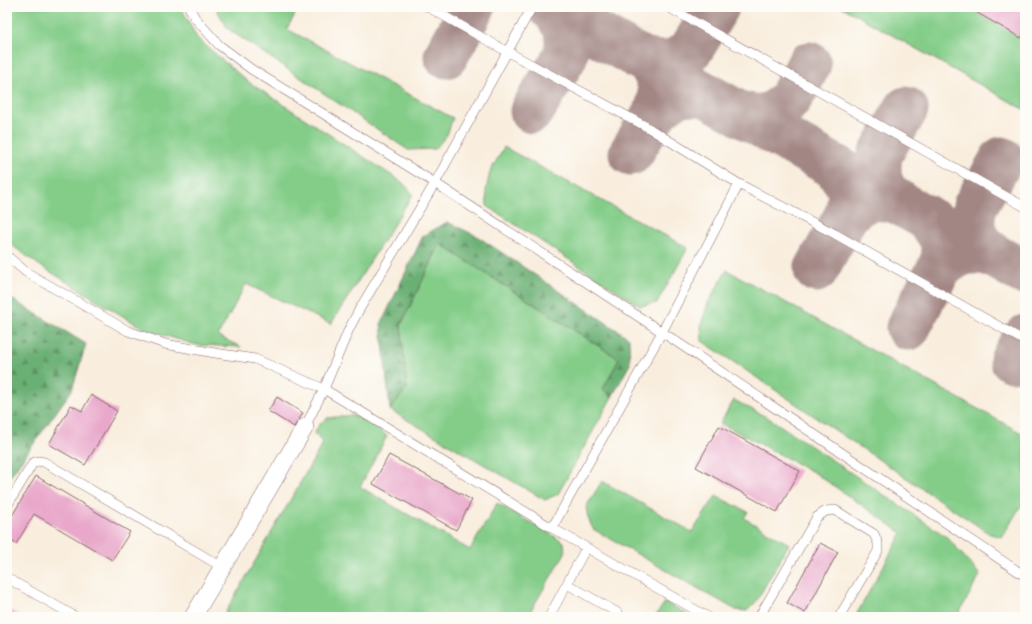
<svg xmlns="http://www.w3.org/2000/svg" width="1032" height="624" font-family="Pangolin,sans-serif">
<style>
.green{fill:#84cd89;stroke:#67765a}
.forest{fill:url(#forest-firs);stroke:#5a6850}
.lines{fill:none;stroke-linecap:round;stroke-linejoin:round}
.taxiway{stroke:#a28684;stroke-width:45}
.building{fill:#e9a8cb}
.lane-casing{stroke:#87676a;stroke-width:10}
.street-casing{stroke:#87676a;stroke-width:18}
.lane{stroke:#fff;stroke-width:9}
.street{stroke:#fff;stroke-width:17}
</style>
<defs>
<pattern id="forest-firs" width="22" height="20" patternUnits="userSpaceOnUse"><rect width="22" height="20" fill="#6bb075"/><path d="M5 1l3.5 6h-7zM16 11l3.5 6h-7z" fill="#5a8f60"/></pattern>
</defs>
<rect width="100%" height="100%" fill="#fdfcf7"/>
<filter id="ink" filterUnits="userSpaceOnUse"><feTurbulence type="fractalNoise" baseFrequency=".025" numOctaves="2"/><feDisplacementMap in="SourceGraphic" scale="8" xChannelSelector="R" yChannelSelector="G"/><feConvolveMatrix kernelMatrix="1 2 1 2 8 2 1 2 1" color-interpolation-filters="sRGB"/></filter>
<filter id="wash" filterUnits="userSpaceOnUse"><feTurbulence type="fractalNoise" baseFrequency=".012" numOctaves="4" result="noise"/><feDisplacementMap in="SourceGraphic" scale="16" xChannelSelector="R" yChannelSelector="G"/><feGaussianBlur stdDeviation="0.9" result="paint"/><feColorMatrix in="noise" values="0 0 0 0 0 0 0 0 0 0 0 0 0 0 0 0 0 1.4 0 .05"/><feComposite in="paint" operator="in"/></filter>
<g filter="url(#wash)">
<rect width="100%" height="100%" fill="#f9eede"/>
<path class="green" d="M7,7H181L197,38L247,81L402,182L413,194L331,324L246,284L218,336L241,347L196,345L144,329L39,265L13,246L7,237Z
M215,7H299L287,29L453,118L447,135L435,149L408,150L228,29Z
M842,7H1025V110Z
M504,147L688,248L657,303L640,306L487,206L486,190L490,172Z
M440,244L619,359L603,389L612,397L558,494L545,500L390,410L407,388L401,325Z
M727,270L1025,435V499L1002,537L990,534L702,341L701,324L708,303Z
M734,400L772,420L947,537L980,575L957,617H855L902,533L815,473L720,423Z
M352,415L366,420L387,436L360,487L470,550L497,503L564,542L565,553L527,617H223L323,443L314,434L319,425L327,418Z
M602,481L692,532L716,496L748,512L744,518L789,544L756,602L747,611L736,610L593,529L588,518L586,507Z
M665,602L692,617H655Z"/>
<path class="forest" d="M447,222L477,236L629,338L630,364L612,397L603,389L619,359L440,244L401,325L407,388L390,410L381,324L423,236Z
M7,296L86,344L72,390L7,481Z"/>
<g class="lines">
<path class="taxiway" d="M549,7L1025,273
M446,56L473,7
M707,95C682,91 676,93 657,110C662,88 661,79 647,61L661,63L672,62L678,59L685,54L692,48L717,7
M532,111L565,57L567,45V36L565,27L553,9L568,11
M740,113C743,114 748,115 752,116C785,120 796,88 809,64
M631,153L657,110
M833,166C850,184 853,192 846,216C863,197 875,196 899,202L888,194L883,187L880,179L879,169L880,155L906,109
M924,216C935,228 947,240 943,258C942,262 940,266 939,269C948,261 959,252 972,252C978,251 985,253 992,254
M992,254L979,243L973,228V217L975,206L1002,159
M816,270L846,216
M908,328L929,287L939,269
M1012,360L1025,337"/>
</g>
<g id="blocks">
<path class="building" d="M967,7H1025V32L1021,38Z
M91,395L117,411L85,465L49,444L71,405L82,411Z
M277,397L303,413L294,427L268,411Z
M719,426L800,471L777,512L696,467Z
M389,455L472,500L456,530L373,484Z
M36,476L130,532L112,560L34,514L16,544L7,538V524Z
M820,543L838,552L805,613L787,603Z
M7,608L22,617H7Z"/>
</g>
</g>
<g filter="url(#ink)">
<use href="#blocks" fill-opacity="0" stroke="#87676a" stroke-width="1"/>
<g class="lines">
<defs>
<path id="lane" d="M189,7L195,18L219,45L251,69L435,183L662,332L739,184
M428,7L508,52L647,127L739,184L835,234L1025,341
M668,7L1025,207
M7,256L26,272L128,331L165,344L215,353L255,359L324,389L552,528L708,617
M305,427L324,389L349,329L359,310L435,183L532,7
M7,506L33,463L38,461L44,462L222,567
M552,528L662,332L1025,576
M7,578L76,617
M567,584L618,613L620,617
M549,617L586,548
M759,617L817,517L826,511L835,510L874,534L878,543V551L839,617"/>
<path id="street" d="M193,617L305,427"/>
</defs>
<use href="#lane" class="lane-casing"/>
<use href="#street" class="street-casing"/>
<use href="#lane" class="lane"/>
<use href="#street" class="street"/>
</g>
</g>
<rect width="1032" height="624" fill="none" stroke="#fdfcf7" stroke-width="24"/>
</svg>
